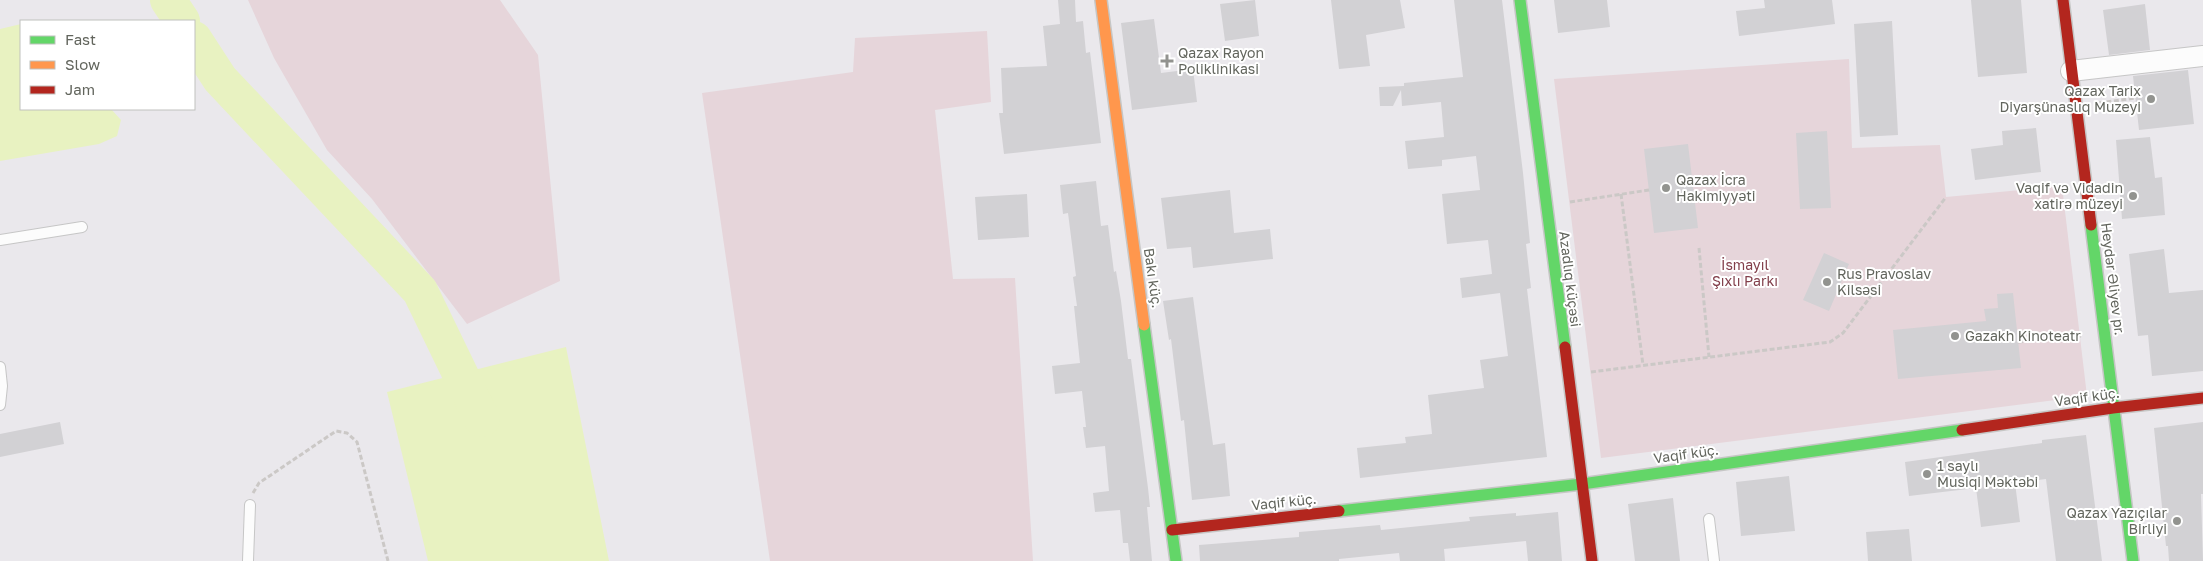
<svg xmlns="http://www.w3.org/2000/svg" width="2203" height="561" font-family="'Golos Text',sans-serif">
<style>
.green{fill:#e6d5da}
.water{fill:#e8f2c1}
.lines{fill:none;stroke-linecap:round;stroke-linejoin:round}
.river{stroke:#e8f2c1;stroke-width:36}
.building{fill:#d2d1d4}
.lane-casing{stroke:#c6c6c6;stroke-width:12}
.street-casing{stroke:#c6c6c6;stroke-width:22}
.fast-casing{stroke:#c6c6c5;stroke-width:14}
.slow-casing{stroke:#c6c6c5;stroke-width:14}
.jam-casing{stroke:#c6c6c5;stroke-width:14}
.path{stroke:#cbc8c6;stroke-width:3;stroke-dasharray:5 2.5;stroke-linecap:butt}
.lane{stroke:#fcfcfc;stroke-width:10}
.street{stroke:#fcfcfc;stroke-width:20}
.fast{stroke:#63d668;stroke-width:11}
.slow{stroke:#ff974d;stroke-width:11}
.jam{stroke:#b3261e;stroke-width:11}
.poi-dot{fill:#92938f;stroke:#fff;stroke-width:2}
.labels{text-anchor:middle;stroke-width:4;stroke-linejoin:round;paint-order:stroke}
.poi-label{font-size:14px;fill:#62655d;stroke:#fff;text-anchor:start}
.park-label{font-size:14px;fill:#823f4b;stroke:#fff}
.street-label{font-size:14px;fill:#62655d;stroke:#fff}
</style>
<rect width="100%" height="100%" fill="#eae8ec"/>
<path class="green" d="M248,0H500L538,55L560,281L467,324L372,199L327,150L274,58Z
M987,31L991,102L935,110L953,279L1015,278L1033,561H770L702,93L853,72L855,38Z
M1849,59L1852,148L1940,145L1946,197L2062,186L2087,396L1601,458L1554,79Z"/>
<path class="water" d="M21,24V109H111L121,120L117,136L99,144L0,161V29Z
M566,347L609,561H428L387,392Z"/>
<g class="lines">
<path class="river" d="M168,0L182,21
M194,39L220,79L420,291L482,419"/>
</g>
<path class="building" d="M1058,0H1075L1076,22L1083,21L1086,53L1090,52L1101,143L1004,154L999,113H1003L1001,68L1047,66L1043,26L1060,24Z
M1255,0L1259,36L1225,41L1220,4Z
M1331,0H1400L1405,28L1366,35L1370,66L1339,69Z
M1454,0H1502L1523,173L1530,243L1526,244L1531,288L1527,289L1547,457L1360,478L1357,448L1406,443L1405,437L1432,434L1428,395L1484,388L1480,360L1508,356L1500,293L1462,298L1460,278L1492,274L1488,240L1447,244L1442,194L1480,190L1476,156L1442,160V166L1408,169L1405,141L1444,137L1441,102L1402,106L1401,90L1393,106H1380L1379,87L1404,86V83L1463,77Z
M1554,0H1607L1610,27L1558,33Z
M1764,0H1832L1835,24L1739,36L1736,11L1765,8Z
M1971,0H2021L2027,73L1978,77Z
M2145,4L2150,50L2109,55L2103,10Z
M1154,19L1161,73L1193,69L1197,102L1132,110L1121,23Z
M1892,21L1898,135L1860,137L1854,24Z
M2188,70L2194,124L2139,130L2133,76Z
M2036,128L2041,172L1975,180L1971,149L2003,145L2002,131Z
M1827,131L1831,208L1800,209L1796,133Z
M2150,137L2155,178L2162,177L2165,215L2122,219L2116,140Z
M1688,144L1698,228L1654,233L1644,149Z
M1096,181L1101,226L1108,225L1114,272L1116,271L1121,301L1128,359H1131L1148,488L1150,507H1147L1152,561H1130L1128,543H1123L1120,510L1095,512L1093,493L1109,491L1105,446L1086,448L1083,427H1086L1082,391L1055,394L1052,366L1080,363L1074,306H1077L1073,277L1076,276L1068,213L1063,214L1060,185Z
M1230,190L1234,233L1270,229L1273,259L1193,268L1191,247L1167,249L1161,198Z
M1027,194L1029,237L978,240L975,197Z
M2164,249L2169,293L2203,290V371L2152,376L2148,335L2138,336L2129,254Z
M1824,253L1849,264L1829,311L1803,300Z
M2013,293L2021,368L1898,379L1893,330L1986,321L1984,309L1998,308L1997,294Z
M1193,297L1213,445L1225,443L1230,496L1192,500L1184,420L1181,421L1171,339L1169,340L1163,301Z
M60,422L64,444L0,457V434Z
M2203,422V494H2201L2203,561H2169L2168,546H2166L2154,428Z
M2086,435L2102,561H2056L2046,479L2015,483L2020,522L1981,527L1976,488L1909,496L1905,462L2042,443V440Z
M1789,476L1795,531L1741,536L1736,482Z
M1673,498L1680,561H1635L1628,504Z
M1558,512L1562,561H1528L1526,541L1444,549L1445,561H1400L1399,553L1339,559V561H1200L1199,545L1299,537V532L1336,529L1380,525L1381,530L1470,521L1469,517L1516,513V516Z
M1909,529L1912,561H1868L1866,532Z"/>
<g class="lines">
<defs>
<path id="lane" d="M0,240L82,227
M0,367L2,386L0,405
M1709,519L1714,561
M248,561L250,505"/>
<path id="street" d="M2071,71L2203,56"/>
<path id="fast" d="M1520,0L1565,347
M2091,225L2133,561
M1144,325L1176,561
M1339,511L1582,484L1962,430"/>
<path id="slow" d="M1101,0L1144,325"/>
<path id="jam" d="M2063,0L2091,225
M1565,347L1592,561
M1962,430L2113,408L2203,398
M1172,530L1339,511"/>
</defs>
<use href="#lane" class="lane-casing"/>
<use href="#street" class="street-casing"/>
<use href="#fast" class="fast-casing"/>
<use href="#slow" class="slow-casing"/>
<use href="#jam" class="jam-casing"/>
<path class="path" d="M2099,103L2136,98
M1621,194L1643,365
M1570,202L1649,190
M1699,248L1709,357
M2018,342L2081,336
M1591,372L1830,342L1843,333L1946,197
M253,493L259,483L336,431L347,433L357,442L388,561"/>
<use href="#lane" class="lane"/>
<use href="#street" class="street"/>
<use href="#fast" class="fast"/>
<use href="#slow" class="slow"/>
<use href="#jam" class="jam"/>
</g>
<g class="poi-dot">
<path d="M1164.5 53.5h5v5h5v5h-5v5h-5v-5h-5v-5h5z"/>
<circle cx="2151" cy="99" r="5"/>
<circle cx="1666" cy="188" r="5"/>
<circle cx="2133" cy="196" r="5"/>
<circle cx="1827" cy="282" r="5"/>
<circle cx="1955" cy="336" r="5"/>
<circle cx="1927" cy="474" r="5"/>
<circle cx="2177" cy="521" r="5"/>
</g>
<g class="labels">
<g class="poi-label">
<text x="1178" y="58">Qazax Rayon<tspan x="1178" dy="16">Poliklinikasi</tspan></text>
<text x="2141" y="96" text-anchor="end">Qazax Tarix<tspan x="2141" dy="16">Diyarşünaslıq Muzeyi</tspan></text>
<text x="1676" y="185">Qazax İcra<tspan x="1676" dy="16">Hakimiyyəti</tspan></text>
<text x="2123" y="193" text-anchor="end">Vaqif və Vidadin<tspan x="2123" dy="16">xatirə müzeyi</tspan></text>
<text x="1837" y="279">Rus Pravoslav<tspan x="1837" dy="16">Kilsəsi</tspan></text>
<text x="1965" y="341">Gazakh Kinoteatr</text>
<text x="1937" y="471">1 saylı<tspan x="1937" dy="16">Musiqi Məktəbi</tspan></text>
<text x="2167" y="518" text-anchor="end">Qazax Yazıçılar<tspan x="2167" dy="16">Birliyi</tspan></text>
</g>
<g class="park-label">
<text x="1745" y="270">İsmayıl<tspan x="1745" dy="16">Şıxlı Parkı</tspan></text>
</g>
<g class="street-label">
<text transform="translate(1153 278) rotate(82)" y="5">Bakı küç.</text>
<text transform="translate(1570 279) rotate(83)" y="5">Azadlıq küçəsi</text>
<text transform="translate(2113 279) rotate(83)" y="5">Heydər Əliyev pr.</text>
<text transform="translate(2087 397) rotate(-8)" y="5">Vaqif küç.</text>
<text transform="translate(1686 454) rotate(-8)" y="5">Vaqif küç.</text>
<text transform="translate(1284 502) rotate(-6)" y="5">Vaqif küç.</text>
</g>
</g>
<rect x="20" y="20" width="175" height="90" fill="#ffffff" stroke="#c0c1be"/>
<rect x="30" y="36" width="25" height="8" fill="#63d668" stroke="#c0c1be"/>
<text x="65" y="45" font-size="15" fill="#62655d">Fast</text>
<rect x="30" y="61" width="25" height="8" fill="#ff974d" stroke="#c0c1be"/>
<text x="65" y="70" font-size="15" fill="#62655d">Slow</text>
<rect x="30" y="86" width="25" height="8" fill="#b3261e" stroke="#c0c1be"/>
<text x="65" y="95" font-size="15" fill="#62655d">Jam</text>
</svg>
